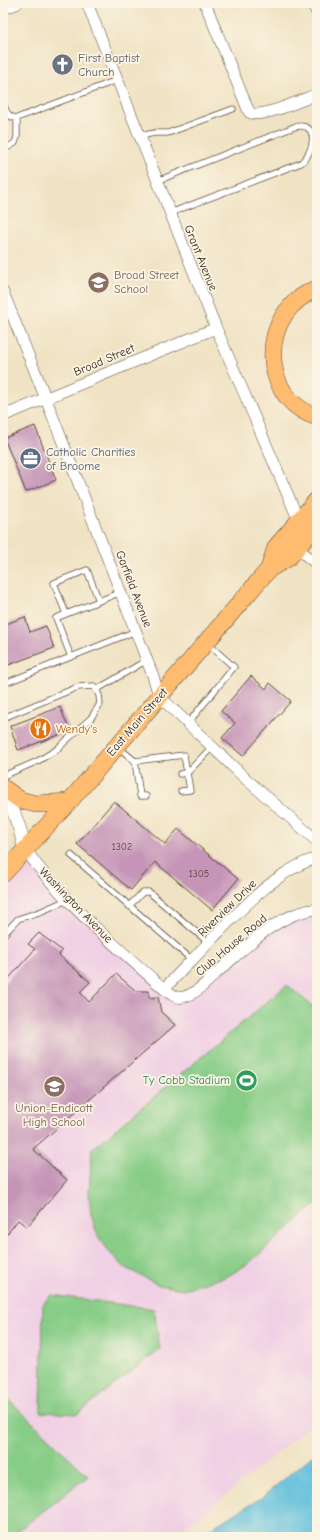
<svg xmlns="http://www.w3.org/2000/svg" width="320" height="1540" font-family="'Comic Neue',sans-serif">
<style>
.built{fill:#f0d0e4}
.green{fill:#88cd87;stroke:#627c52}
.water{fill:#5dbedb;stroke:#4c747c}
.building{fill:#c594b7}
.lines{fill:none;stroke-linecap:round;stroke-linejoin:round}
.service-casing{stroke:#564637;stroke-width:7}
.minor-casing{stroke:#564637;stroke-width:12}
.tertiary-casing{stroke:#564637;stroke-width:14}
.primary-casing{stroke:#564637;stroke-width:18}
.service{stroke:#fff;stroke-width:5.5}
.minor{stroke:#fff;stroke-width:11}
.tertiary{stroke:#fff;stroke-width:13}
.primary{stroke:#febc70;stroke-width:17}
.labels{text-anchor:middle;stroke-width:3.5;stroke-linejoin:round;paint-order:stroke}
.number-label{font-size:10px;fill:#5e4444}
.worship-label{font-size:12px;fill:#5b616d;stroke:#fcf5e5;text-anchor:start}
.street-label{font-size:12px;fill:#3b2a1e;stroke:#fcf5e5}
.education-label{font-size:12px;fill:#785e54;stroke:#fcf5e5;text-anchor:start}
.service-label{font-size:12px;fill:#4e5e75;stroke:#fcf5e5;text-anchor:start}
.food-label{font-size:12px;fill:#c56008;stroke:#fcf5e5;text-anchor:start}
.leisure-label{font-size:12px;fill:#27864d;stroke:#fcf5e5;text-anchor:end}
</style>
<rect width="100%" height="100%" fill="#fcf5e5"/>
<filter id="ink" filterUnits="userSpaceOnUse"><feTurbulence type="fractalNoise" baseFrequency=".025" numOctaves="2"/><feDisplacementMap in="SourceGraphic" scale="8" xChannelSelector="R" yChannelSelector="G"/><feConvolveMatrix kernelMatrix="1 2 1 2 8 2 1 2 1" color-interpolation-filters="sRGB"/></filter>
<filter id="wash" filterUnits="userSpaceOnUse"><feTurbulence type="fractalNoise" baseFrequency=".012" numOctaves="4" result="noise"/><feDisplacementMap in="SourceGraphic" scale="16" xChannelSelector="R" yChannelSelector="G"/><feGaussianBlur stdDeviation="0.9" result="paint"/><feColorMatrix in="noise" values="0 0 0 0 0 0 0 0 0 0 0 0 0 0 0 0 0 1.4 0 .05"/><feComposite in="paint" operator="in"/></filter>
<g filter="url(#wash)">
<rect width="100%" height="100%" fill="#f0e3c4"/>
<path class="built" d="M25,849L88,921L182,997L261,935L317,909V1420L208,1510L189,1524L165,1537H3V874Z"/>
<path class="green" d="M287,985L317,1010V1203L249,1263L228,1276L184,1289L159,1285L124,1267L110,1253L98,1236L91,1215L89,1194L92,1149Z
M51,1295L154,1309L160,1349L77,1414L41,1412L43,1304Z
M3,1394L88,1476L10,1537H3Z"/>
<path class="water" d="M317,1452V1537H196L261,1498Z"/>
<g id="blocks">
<path class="building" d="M35,426L56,480L26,492L4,438Z
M25,617L30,632L46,626L54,648L3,667V625Z
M251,676L266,689L270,683L291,701L243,756L222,738L235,723L221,711Z
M60,707L70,731L18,750L10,726Z
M114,801L165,844L178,829L238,879L212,910L155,862L131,890L77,844Z
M39,933L62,951L59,955L90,982L80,992L89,1002L116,974L136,991H149V998L158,997L161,1012L175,1025L33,1149L67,1180L27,1227L18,1220L3,1239V1008L5,1006L3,1004V985L35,949L28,944Z"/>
</g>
</g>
<g filter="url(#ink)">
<use href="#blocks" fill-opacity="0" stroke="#564637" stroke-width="1"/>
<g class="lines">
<defs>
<path id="service" d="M3,103C6,111 8,118 17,118L117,80
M139,136L155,133H168L233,109
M3,150L15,143L17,137V118
M157,181L294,127C320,120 315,152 301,163L170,213
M99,601L121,592
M66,614L54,583L87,570L99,601L56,618L71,657
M3,684L136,631
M96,690L147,660
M3,718L78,687L94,686L99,695L100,704L91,718L56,750L38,761L3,776
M188,723L234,667L207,643
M118,747L135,761
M180,774L187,773L190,790L181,791
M146,796H140L135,761L184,755L187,773L212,747
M71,855L192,960
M129,906L143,892H149L209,943
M3,935L18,919L42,911L67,900"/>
<path id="minor" d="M87,3L216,328L299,521
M205,3L249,112C259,120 304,99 317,94
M3,292L46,399L153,676L159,696L246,779L317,841
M3,416L216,328
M297,548L317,564
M25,849C63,903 115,945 164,989C169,993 176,999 183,997C196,994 206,983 215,974C245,949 276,913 317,909
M164,989C181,971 198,954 215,936C242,908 279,869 317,858"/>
<path id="tertiary" d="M314,3L317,11
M3,8L16,3
M5,788L20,830L25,849"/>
<path id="primary" d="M317,289C259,310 257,398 317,417
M269,569L276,547L317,500
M5,789L20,800L36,804L69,802
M3,874L69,802L269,569L288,558L317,525"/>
</defs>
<use href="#service" class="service-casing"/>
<use href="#minor" class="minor-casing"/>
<use href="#tertiary" class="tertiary-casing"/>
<use href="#primary" class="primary-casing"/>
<use href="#service" class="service"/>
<use href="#minor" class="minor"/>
<use href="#tertiary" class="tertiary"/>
<use href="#primary" class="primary"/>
</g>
</g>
<defs>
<symbol id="church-disc" viewBox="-11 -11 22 22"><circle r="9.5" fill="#6b7280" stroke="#fcf5e5"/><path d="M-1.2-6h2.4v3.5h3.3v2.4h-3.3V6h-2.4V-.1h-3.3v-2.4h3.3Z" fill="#fff"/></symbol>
<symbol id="school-disc" viewBox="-11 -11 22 22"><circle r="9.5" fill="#8d6e63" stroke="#fcf5e5"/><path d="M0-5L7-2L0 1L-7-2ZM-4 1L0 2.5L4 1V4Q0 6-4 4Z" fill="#fff"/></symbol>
<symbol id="office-disc" viewBox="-11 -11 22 22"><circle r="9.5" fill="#5c6f8a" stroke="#fcf5e5"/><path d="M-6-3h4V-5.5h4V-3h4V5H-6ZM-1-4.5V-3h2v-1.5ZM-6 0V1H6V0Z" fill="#fff"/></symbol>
<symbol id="restaurant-disc" viewBox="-11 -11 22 22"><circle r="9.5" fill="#e8710a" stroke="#fcf5e5"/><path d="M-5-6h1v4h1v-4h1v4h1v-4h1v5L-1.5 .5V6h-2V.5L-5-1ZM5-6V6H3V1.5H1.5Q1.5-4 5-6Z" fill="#fff"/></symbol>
<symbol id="stadium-disc" viewBox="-11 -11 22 22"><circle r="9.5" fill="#2e9e5b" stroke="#fcf5e5"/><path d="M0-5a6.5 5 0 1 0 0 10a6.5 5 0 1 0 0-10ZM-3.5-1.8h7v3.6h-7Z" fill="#fff"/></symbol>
</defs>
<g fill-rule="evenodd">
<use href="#church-disc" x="50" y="52" width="25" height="25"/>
<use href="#school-disc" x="86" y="270" width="25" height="25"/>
<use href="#office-disc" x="18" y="446" width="25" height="25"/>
<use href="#restaurant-disc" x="28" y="716" width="25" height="25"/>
<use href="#stadium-disc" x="234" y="1068" width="25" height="25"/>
<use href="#school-disc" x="42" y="1074" width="25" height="25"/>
</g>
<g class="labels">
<g class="number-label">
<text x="122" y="850">1302</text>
<text x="199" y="877">1305</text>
</g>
<g class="worship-label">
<text x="78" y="62">First Baptist<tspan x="78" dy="14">Church</tspan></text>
</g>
<g class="street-label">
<text transform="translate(201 258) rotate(68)" y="4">Grant Avenue</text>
<text transform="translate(104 360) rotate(-23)" y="4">Broad Street</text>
<text transform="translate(134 589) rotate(69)" y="4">Garfield Avenue</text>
<text transform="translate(137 722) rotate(-49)" y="4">East Main Street</text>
<text transform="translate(76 905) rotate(46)" y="4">Washington Avenue</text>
<text transform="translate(227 908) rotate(-44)" y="4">Riverview Drive</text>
<text transform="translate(231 945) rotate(-40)" y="4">Club House Road</text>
</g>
<g class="education-label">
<text x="114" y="279">Broad Street<tspan x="114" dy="14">School</tspan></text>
<text x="54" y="1112" text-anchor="middle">Union-Endicott<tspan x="54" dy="14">High School</tspan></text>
</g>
<g class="service-label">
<text x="46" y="456">Catholic Charities<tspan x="46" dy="14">of Broome</tspan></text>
</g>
<g class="food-label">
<text x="56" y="733">Wendy's</text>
</g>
<g class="leisure-label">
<text x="230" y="1084">Ty Cobb Stadium</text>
</g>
</g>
<rect width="320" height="1540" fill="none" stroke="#fcf5e5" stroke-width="16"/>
</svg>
